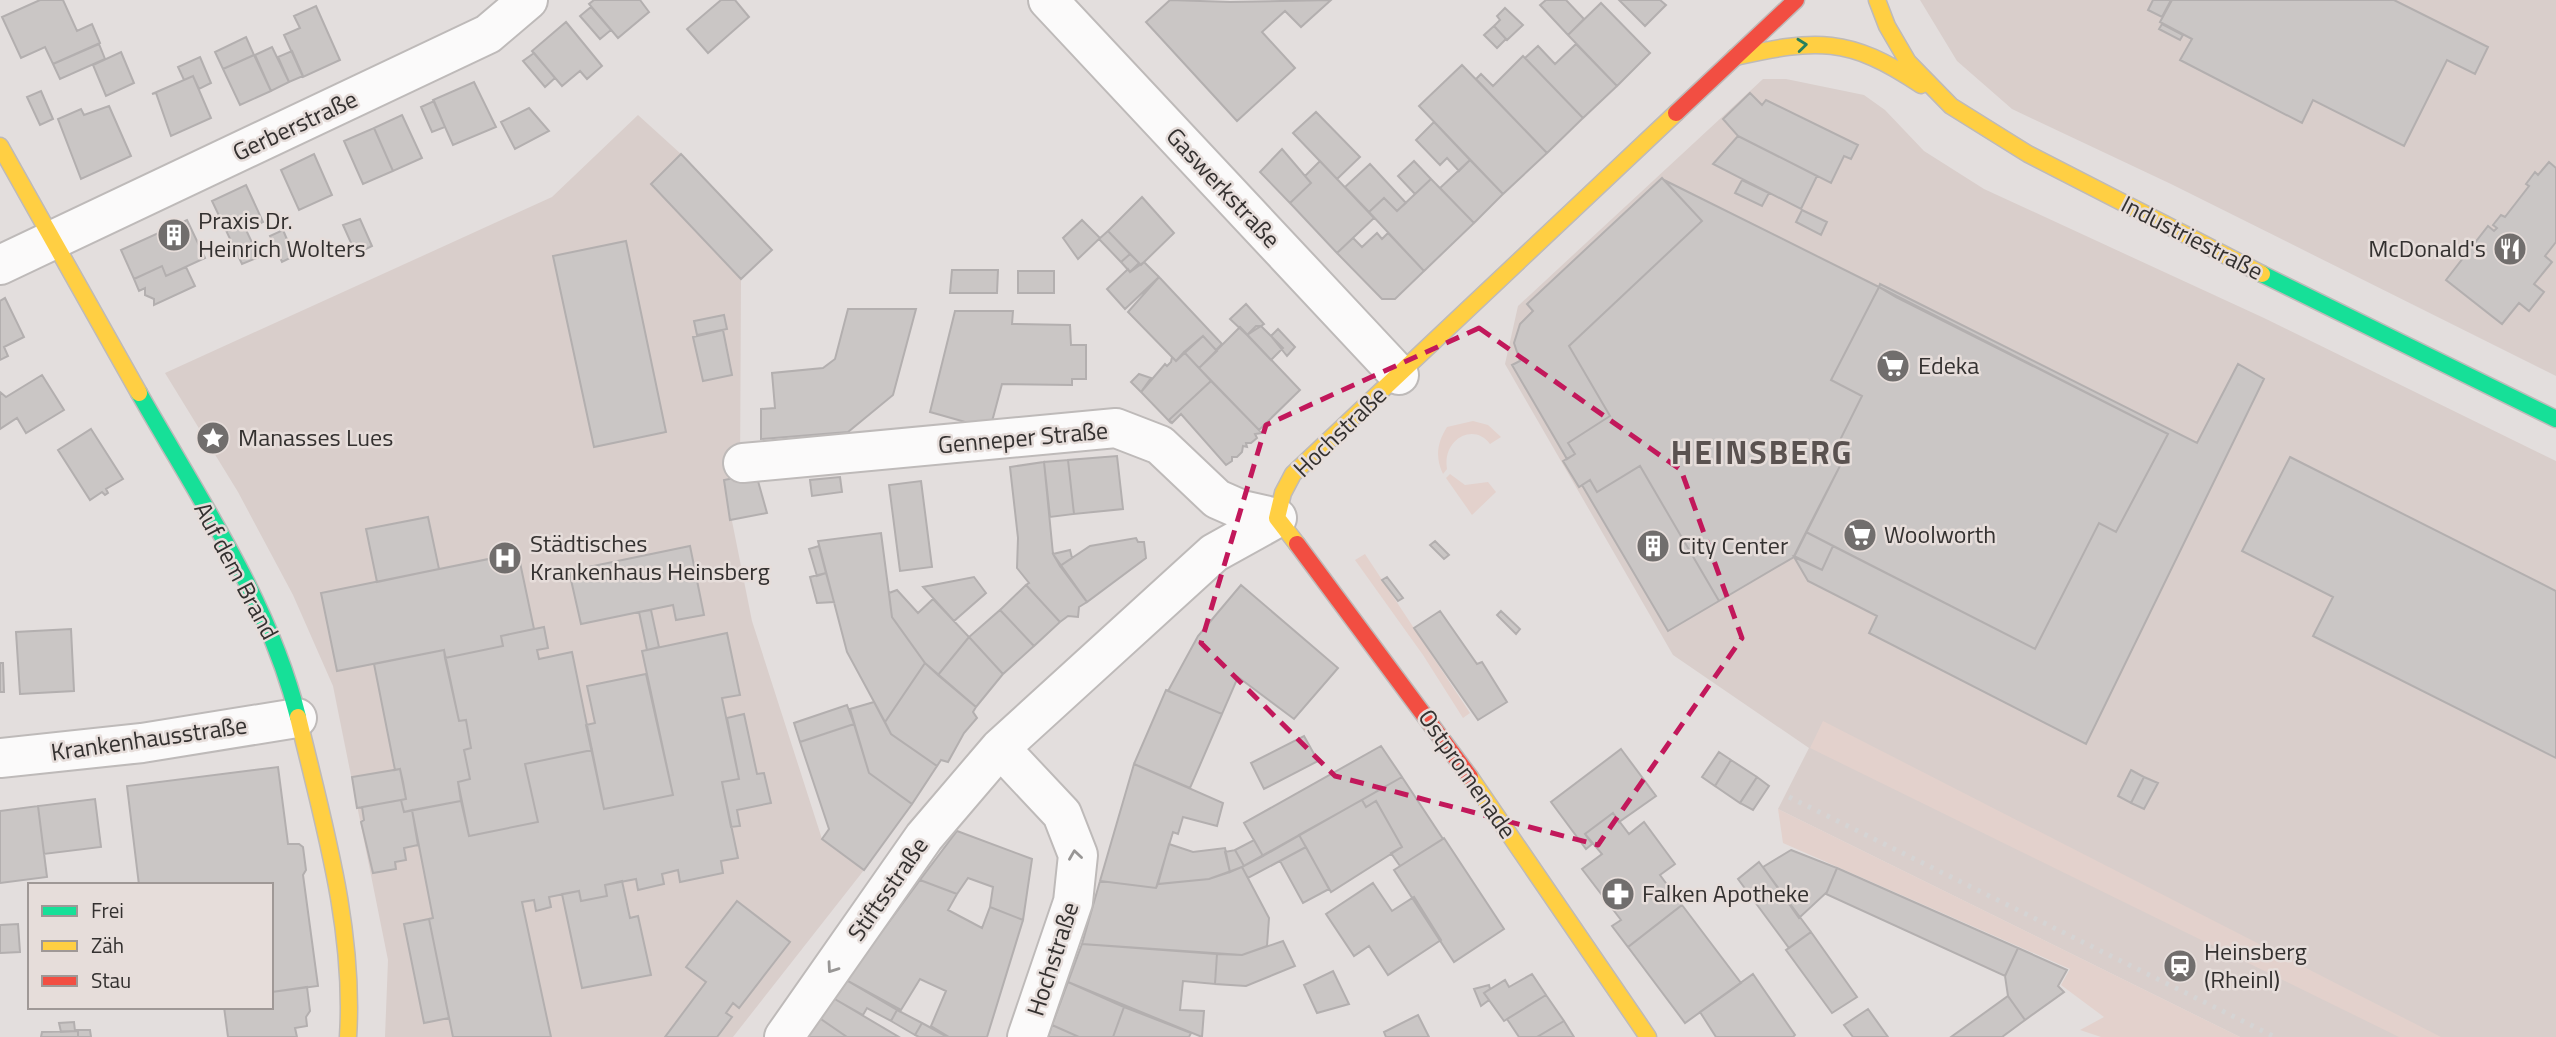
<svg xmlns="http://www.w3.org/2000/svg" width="2556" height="1037" font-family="'Titillium Web',sans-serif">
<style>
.built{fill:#d9cecb}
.green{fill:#e3d1cc}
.building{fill:#cac6c5;stroke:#b3afaf;stroke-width:2}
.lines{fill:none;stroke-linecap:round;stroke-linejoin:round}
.street-casing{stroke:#bebab9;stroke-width:42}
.fast-casing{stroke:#bebab9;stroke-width:19}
.slow-casing{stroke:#bebab9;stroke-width:19}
.jam-casing{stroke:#bebab9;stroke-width:19}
.street{stroke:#fbfafa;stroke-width:38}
.fast{stroke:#16e098;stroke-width:16}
.slow{stroke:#ffcf43;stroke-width:16}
.jam{stroke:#f24e42;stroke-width:16}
.rail{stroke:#d5d4d4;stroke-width:5;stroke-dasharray:3.5 7;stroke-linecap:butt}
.oneway{stroke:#26805f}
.oneway2{stroke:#989695}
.marked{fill:none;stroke:#c2185b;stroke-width:5;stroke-dasharray:14 9;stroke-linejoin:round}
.labels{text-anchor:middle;stroke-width:5;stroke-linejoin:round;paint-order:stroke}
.street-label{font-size:24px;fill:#343130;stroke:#e6ddda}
.poi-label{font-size:24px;fill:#343130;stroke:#e6ddda;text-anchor:start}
.district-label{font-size:32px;font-weight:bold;letter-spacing:2px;fill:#5a5250;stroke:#e6ddda}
</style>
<rect width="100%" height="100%" fill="#e3dedd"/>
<path class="built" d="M1920,0H2556V376L2171,184L2012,109L1957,61Z
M1763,79H1786L1864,95L1885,110L1924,151L1984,189L2264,318L2556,461V1037H2240L1778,809L1809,748L1673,655L1505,364L1518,306Z
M638,115L681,154L772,250L741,279L740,477L724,481L752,621L822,839L864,870L733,1037H385L388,960L333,686L293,595L238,492L165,373L552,197Z"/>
<path class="green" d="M1473,421L1488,425L1501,437L1490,444C1474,422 1442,439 1447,469L1443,474C1435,457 1437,443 1447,427Z
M1450,474L1465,485L1488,482L1496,492L1472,515L1446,478Z
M1365,554L1470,713L1463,718L1423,655L1355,560Z
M1823,721L2441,1037H2399L1810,748Z
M1778,809L2240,1037H2101L2080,1030L2104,1017L2061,985L2070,969L1783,843Z"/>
<path class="building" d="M40,0H63L77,31L92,24L100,43L53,64L45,47L21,58L2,17Z
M594,0H640L649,12L618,38L589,4Z
M721,0H735L749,17L708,53L687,29Z
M1170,0L1230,2L1331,0L1301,27L1285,11L1262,32L1295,68L1237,121L1146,22Z
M1546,0H1566L1584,19L1568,35L1540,5Z
M1619,0H1660L1666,5L1645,26Z
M2153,0H2171L2162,17L2148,10Z
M2172,0H2394L2488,47L2475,74L2447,60L2404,146L2313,100L2302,123L2180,60L2192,39L2160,22Z
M1601,3L1650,53L1617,86L1568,35Z
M316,6L340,60L303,77L284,35L300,28L294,16Z
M591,7L611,30L600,39L580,16Z
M1505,8L1523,25L1507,40L1494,26L1500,20L1497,16Z
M566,22L602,66L587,79L580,71L562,86L532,51Z
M2162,24L2183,35L2180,40L2159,29Z
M1494,26L1506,39L1497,48L1484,35Z
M246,37L254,55L223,69L215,52Z
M99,44L105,59L60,79L53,64Z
M1576,44L1617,86L1583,118L1525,58L1538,46L1555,64Z
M272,47L289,82L271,91L255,55Z
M292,51L303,76L289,82L278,57Z
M121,52L134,83L106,96L93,65Z
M534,53L555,78L545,87L523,61Z
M254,55L271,91L240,105L223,69Z
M1523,56L1583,118L1547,153L1476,79L1481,74L1493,86Z
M200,57L211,83L199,89L193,76L184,80L178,67Z
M1462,65L1547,153L1503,194L1419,106Z
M193,76L211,118L171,136L156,93L152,94Z
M474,82L496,127L453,145L433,100Z
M41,91L53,119L40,125L27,97Z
M1750,93L1762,105L1766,100L1858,145L1851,159L1844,156L1831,183L1738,136L1723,119Z
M434,101L445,127L432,132L421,107Z
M109,106L131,156L81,179L58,119L81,109L84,115Z
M529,108L549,131L515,149L501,122Z
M1316,112L1360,157L1337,179L1293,133Z
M402,115L422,158L393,171L374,128Z
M1434,122L1470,160L1459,171L1447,158L1440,165L1416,140Z
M374,128L393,171L363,184L344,141Z
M1738,136L1817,176L1801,209L1713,164Z
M1282,149L1311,183L1290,203L1260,172Z
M314,154L332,195L299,210L281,170Z
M681,154L772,250L741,279L651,184Z
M1470,160L1503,194L1474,223L1440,188Z
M1320,161L1374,218L1337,253L1290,203L1311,183L1305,176Z
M1414,161L1431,179L1415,194L1398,176Z
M2549,162L2556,168V242L2545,256L2552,262L2534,284L2544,292L2529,311L2519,303L2502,324L2446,280L2488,226L2494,231L2497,228L2493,225L2501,215L2505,217L2529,186L2526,184L2535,172L2538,175Z
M1370,164L1406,203L1397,211L1384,198L1369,212L1345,187Z
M1662,178L1702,221L1569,346L1610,416L1568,443L1575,454L1567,459L1512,365L1520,361L1514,343L1520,324L1533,311L1527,304Z
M1431,179L1474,223L1424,271L1369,212L1384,198L1397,211Z
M1664,180L1879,287L1831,380L1862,396L1833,454L1843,460L1794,557L1719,601L1640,466L1597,492L1590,480L1579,487L1563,461L1575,454L1568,443L1610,416L1569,346L1702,221Z
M1742,180L1769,193L1762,206L1735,193Z
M246,185L263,222L246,230L259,257L242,264L212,201Z
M1142,197L1174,233L1141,265L1108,231Z
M1802,210L1827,222L1821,235L1796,222Z
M360,219L372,246L356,254L343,225Z
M187,220L205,258L166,276L162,266L134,279L121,250Z
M1082,220L1100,238L1078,259L1063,238Z
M283,230L294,256L282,262L270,236Z
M1108,231L1130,254L1121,262L1099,239Z
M1377,233L1382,239L1388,233L1424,271L1395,299H1382L1337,253L1353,238L1362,247Z
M626,241L666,432L594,447L553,256Z
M1130,254L1139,263L1130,272L1121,262Z
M1144,262L1159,277L1125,309L1107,289L1128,269L1130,272Z
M162,266L166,276L186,267L195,286L154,305V299L145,295V288L139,291L134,279Z
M952,270H998L997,293H950Z
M1018,271H1054V293H1018Z
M1159,277L1222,344L1216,350L1203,336L1176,361L1128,312Z
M1880,284L2197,443L2238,364L2264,379L2086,744L1869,633L1877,616L1808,581L1794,557L1822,570L1833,546L2035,649L2099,523L2116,532L2168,434L1896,297L1879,287Z
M1879,287L2168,434L2116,532L2099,523L2035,649L1806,532L1843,460L1833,454L1862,396L1831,380Z
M5,298L24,337L4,347L8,356L0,360V301Z
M1246,304L1264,324L1247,335L1230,319Z
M848,309H916L893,395L848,432L761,439V409L775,408L772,373L823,368L835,359Z
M955,311H1013L1012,324L1070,325L1071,345H1086V379H1072V385L1002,384L990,429L930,412Z
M724,315L727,329L697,335L694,321Z
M1256,326H1261L1283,348L1271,360L1247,335Z
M1240,327L1300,390L1259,430L1199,368Z
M1278,329L1295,347L1287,356L1271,336Z
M723,330L732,375L703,381L693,337Z
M1203,336L1217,351L1199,368L1184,352Z
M1184,352L1211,381L1169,420L1171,423L1141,392L1165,364L1167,366L1171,362L1172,357L1176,361Z
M1139,374L1151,378L1141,392L1131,382Z
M42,375L64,410L26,433L17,418L0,429V392L6,397Z
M1211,381L1262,433L1255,434L1257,438L1251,443H1246L1247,447L1243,446L1242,452L1237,457H1232V461L1226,465L1181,414L1172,423L1169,420Z
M91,429L123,479L106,489L108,493L105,495L102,492L90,500L58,450Z
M1117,456L1123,509L1074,514L1068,460Z
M2290,457L2556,591V758L2313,636L2333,597L2242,551Z
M1068,460L1074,514L1050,517L1044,462Z
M1044,462L1053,554L1087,602L1079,607L1078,617L1068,616L1060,622L1026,585L1029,583L1017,568L1018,538L1010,467Z
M1640,466L1719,601L1668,631L1582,485L1590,480L1597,492Z
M756,474L767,513L730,520L724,480Z
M840,477L842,492L812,496L810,480Z
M921,481L932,567L900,571L889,485Z
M428,517L439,569L377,582L366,529Z
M1806,532L1833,546L1822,570L1794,556Z
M881,533L892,617L925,663L885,722L847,652L818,541Z
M1136,538L1138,542H1144L1146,558L1087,602L1060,566L1090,546Z
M1435,541L1449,555L1444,559L1430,545Z
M690,546L704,615L676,620L673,605L581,624L569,571Z
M819,546L826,573L817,576L809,549Z
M1070,550L1072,558L1060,566L1053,554Z
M518,553L534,629L501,636L503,646L445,658L444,650L337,671L321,593Z
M826,573L834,602L817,603L810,577Z
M974,577L986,593L954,621L923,587Z
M1387,577L1403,598L1398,601L1382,580Z
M1026,585L1060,622L1034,646L1000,610Z
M1241,585L1338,668L1294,719L1238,677L1222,714L1168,691L1198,636Z
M897,590L918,613L933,599L969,637L938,675L925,663L892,617L889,593Z
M651,610L659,647L647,650L639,612Z
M1000,610L1034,646L1003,674L969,637Z
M1440,611L1477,664L1482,662L1507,702L1478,720L1414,628Z
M1501,611L1520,629L1516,634L1497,615Z
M544,627L548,648L537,650L539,659L572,652L592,750L525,764L538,822L469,836L458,782L470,779L464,750L471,748L466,720L459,721L445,658L503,646L501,636Z
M71,629L74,691L20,694L16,632Z
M727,633L740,695L722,698L739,779L722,782L738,858L721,861L723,873L680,882L678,870L662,874L664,884L638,890L636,879L605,885L607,896L581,901L579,891L549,897L551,907L536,911L534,900L522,902L551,1037H453L429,919L433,918L412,810L461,801L469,836L538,822L525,764L592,750L604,809L673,795L642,651Z
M969,637L1003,674L976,707L938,675Z
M444,650L459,721L466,720L471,748L464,750L470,779L458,782L461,801L404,812L401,800L406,799L403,782L400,769L395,770L374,664Z
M0,663H3L4,692H0Z
M925,663L976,707L973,712L977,718L964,733L948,762L941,760L937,766L891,734L885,722Z
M646,674L673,795L604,809L586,725L595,723L587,686Z
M1166,690L1222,714L1190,788L1134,764Z
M874,702L891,734L937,766L912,804L869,773L850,709Z
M847,705L854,724L800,742L794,723Z
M744,714L757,774L764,773L771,803L737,810L740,826L731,827L722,782L739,779L727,718Z
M854,724L869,773L912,804L864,870L822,839L829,829L800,742Z
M1304,736L1318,761L1264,789L1251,763Z
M1381,746L1402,777L1263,856L1244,823Z
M1621,749L1656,796L1619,822L1613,813L1585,834L1592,844L1586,849L1551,802Z
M1719,752L1731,760L1715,786L1702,777Z
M1731,760L1757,777L1740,803L1715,786Z
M1134,764L1223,803L1217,826L1183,817L1178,834L1173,832L1156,888L1100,881Z
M278,767L288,844H299L303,847L306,870L303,875L318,986L271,992V885H139L127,786Z
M400,769L406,799L357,808L352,777Z
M2131,770L2144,777L2131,803L2118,796Z
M1402,777L1443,839L1400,866L1391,853L1402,847L1376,801L1366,807L1362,800Z
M1757,777L1769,786L1753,810L1740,803Z
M2144,777L2158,783L2144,809L2131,803Z
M95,799L101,847L44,854L38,806Z
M401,800L404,812L412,810L418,845L404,848L406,860L395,862L396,869L373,873L361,822L364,820L362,807Z
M1362,800L1366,807L1376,801L1402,847L1331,892L1299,835Z
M38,806L47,877L0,883V811Z
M1613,813L1629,834L1644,822L1675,864L1660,875L1682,905L1628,947L1612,926L1621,920L1582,869L1602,854L1585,834Z
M957,831L1032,859L1023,920L990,907L993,887L968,878L957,894L920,880Z
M1299,835L1306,847L1248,878L1242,867Z
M1444,838L1504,929L1454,962L1394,870Z
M1254,840L1263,856L1244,866L1235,850Z
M1169,844L1193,852L1225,848L1230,872L1209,879L1158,884Z
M1306,847L1329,889L1303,903L1280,861Z
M1235,850L1244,866L1230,872L1225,852Z
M1791,850L1837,868L1827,892L1799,918L1763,867Z
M1759,862L1811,932L1789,948L1738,879Z
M1242,867L1269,918L1267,946L1242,955L1082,944L1100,881L1156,888L1158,884L1209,879Z
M1837,868L2018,948L2005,976L1826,894Z
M920,880L957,894L948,910L982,928L990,907L1023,920L987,1037H949L931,1026L946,991L920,979L901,1010L846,980Z
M622,881L630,918L638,916L651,975L582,988L562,894L579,891L581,901L607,896L605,885Z
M1373,883L1392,911L1414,897L1441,940L1388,975L1369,946L1354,956L1326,914Z
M737,901L790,942L739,1008L733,1003L726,1013L732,1017L717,1037H665L706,982L686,967Z
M1682,905L1741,983L1685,1023L1628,947Z
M429,919L449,1018L424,1023L404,924Z
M18,924L20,952L0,953V925Z
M1811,932L1857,997L1832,1013L1786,950Z
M1283,941L1295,966L1246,986L1215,984L1217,954L1242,955Z
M1082,944L1217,954L1215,984L1183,981L1180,1010L1204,1011L1202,1037L1068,982Z
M2018,948L2067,970L2058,986L2064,992L2025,1020L2008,996L2005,976Z
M1333,971L1349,1004L1317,1013L1304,985Z
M1532,974L1546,995L1504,1021L1484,993L1505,980L1509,987Z
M1753,974L1795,1035L1793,1037H1716L1700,1012Z
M846,980L897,1010L891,1021L867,1008L863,1015L833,998Z
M1068,982L1124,1007L1113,1037H1079L1052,1025Z
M1489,985L1490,989L1484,993L1489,1000L1481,1006L1474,989Z
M307,987L310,1011L306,1017L307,1026L295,1028L297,1037H228L224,1007H271V992Z
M1546,995L1564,1021L1537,1037H1519L1507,1019Z
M2008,996L2025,1020L2002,1037H1951Z
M833,998L899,1037H847L818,1017Z
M1124,1007L1191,1033L1189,1037H1113Z
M1868,1009L1888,1037H1853L1844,1025Z
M897,1010L922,1023L915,1035L891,1021Z
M1418,1015L1429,1037H1386L1384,1032Z
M818,1017L847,1037H803Z
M1564,1021L1574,1037H1537Z
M74,1022L75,1031L61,1032L59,1023Z
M922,1023L933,1029L947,1037H919L915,1035Z
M1052,1025L1079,1037H1048Z
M75,1030H90L91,1037H78V1031Z
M78,1031V1037H41L42,1032Z"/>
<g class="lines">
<defs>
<path id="street" d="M1048,0L1399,375
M0,265L488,34L528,0
M743,463L1116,428L1160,445L1217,499L1242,510L1277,518
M1000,748L1062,814L1078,855L1073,902L1027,1037
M0,758L142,743L297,718
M784,1037L924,837L1000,748L1214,553L1277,518"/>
<path id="fast" d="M2262,274L2556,419
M139,393C198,497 269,600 298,717"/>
<path id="slow" d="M1877,0L1887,26L1908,62L1951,106L2028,154L2262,274
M1735,57C1816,39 1849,36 1921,85
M0,146L139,393
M1297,544L1277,518L1283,493L1293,474L1676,113
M298,717C323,822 355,928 348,1037
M1470,777L1648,1037"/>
<path id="jam" d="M1676,113L1796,0
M1297,544L1470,777"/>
</defs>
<use href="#street" class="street-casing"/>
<use href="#fast" class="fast-casing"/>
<use href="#slow" class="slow-casing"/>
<use href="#jam" class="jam-casing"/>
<use href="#street" class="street"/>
<use href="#fast" class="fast"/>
<use href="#slow" class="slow"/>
<use href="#jam" class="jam"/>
<path class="rail" d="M1789,797L2275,1037"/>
</g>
<defs><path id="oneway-chevron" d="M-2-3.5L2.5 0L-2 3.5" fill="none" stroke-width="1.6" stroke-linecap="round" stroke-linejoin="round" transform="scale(1.75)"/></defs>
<use class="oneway" href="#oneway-chevron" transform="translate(1802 45) rotate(-6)"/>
<g class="oneway2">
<use href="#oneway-chevron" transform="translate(1075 855) rotate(-98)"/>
<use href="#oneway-chevron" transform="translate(832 968) rotate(125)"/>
</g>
<path class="marked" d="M1479,328L1681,470L1742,638L1598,845L1335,776L1201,643L1266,425Z"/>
<defs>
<symbol id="building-disc" viewBox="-11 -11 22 22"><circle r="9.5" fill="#716e6d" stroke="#e6ddda"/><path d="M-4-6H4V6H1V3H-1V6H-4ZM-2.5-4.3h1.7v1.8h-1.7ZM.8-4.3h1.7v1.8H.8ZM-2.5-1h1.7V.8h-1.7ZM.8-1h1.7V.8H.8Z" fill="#fff"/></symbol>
<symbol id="restaurant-disc" viewBox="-11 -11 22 22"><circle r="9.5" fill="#716e6d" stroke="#e6ddda"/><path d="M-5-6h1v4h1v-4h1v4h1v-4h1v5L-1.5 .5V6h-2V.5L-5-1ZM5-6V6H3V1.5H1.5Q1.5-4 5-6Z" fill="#fff"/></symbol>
<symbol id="supermarket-disc" viewBox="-11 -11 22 22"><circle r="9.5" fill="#716e6d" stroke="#e6ddda"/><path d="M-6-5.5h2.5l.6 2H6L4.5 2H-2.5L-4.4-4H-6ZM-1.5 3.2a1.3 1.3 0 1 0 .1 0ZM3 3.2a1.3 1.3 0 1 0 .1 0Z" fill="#fff"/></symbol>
<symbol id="sight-disc" viewBox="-11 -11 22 22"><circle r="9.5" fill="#716e6d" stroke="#e6ddda"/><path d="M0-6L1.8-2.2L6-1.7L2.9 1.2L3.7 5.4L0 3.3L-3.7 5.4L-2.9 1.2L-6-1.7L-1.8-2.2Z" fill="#fff"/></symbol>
<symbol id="hospital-disc" viewBox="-11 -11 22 22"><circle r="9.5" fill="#716e6d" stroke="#e6ddda"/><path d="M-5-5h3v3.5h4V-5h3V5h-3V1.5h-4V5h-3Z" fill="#fff"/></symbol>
<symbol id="pharmacy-disc" viewBox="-11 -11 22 22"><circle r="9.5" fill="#716e6d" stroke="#e6ddda"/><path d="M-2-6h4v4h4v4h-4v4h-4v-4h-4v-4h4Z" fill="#fff"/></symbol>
<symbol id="station-disc" viewBox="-11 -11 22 22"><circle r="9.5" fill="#716e6d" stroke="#e6ddda"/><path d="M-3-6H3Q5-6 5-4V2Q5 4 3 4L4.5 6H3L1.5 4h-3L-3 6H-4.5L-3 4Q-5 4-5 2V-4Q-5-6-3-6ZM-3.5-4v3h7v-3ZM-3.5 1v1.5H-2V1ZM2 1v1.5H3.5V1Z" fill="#fff"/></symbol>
</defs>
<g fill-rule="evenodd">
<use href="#building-disc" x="155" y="216" width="38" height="38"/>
<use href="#restaurant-disc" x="2491" y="230" width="38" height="38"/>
<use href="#supermarket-disc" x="1874" y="347" width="38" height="38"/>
<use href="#sight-disc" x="194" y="419" width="38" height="38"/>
<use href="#supermarket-disc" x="1841" y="516" width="38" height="38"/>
<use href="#building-disc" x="1634" y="527" width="38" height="38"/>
<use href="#hospital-disc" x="486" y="539" width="38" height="38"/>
<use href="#pharmacy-disc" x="1599" y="875" width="38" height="38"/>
<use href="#station-disc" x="2161" y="947" width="38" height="38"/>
</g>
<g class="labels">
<g class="street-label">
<text transform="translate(295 126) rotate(-25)" y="8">Gerberstraße</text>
<text transform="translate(1223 188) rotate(47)" y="8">Gaswerkstraße</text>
<text transform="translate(2192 238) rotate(27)" y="8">Industriestraße</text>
<text transform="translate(1340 432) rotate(-44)" y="8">Hochstraße</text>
<text transform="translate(1023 438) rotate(-5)" y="8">Genneper Straße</text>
<text transform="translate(236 571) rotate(62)" y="8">Auf dem Brand</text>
<text transform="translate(149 739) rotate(-8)" y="8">Krankenhausstraße</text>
<text transform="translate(1467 774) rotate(55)" y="8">Ostpromenade</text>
<text transform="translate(888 889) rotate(-55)" y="8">Stiftsstraße</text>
<text transform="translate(1053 959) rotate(-72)" y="8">Hochstraße</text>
</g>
<g class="poi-label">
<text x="198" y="229">Praxis Dr.<tspan x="198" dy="28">Heinrich Wolters</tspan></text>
<text x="2486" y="257" text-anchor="end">McDonald's</text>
<text x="1918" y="374">Edeka</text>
<text x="238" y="446">Manasses Lues</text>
<text x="1884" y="543">Woolworth</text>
<text x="530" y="552">Städtisches<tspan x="530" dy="28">Krankenhaus Heinsberg</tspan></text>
<text x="1678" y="554">City Center</text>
<text x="1642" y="902">Falken Apotheke</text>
<text x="2204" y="960">Heinsberg<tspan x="2204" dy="28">(Rheinl)</tspan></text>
</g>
<g class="district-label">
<text x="1762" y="464">HEINSBERG</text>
</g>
</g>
<rect x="28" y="883" width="245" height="126" fill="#e6ddda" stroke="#9f9896" stroke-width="2"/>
<rect x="42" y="906" width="35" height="10" fill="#16e098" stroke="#9f9896" stroke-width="2"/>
<text x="91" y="918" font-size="21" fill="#343130">Frei</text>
<rect x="42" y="941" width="35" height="10" fill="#ffcf43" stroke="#9f9896" stroke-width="2"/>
<text x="91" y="953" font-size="21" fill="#343130">Zäh</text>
<rect x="42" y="976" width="35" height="10" fill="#f24e42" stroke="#9f9896" stroke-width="2"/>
<text x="91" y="988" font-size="21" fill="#343130">Stau</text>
</svg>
